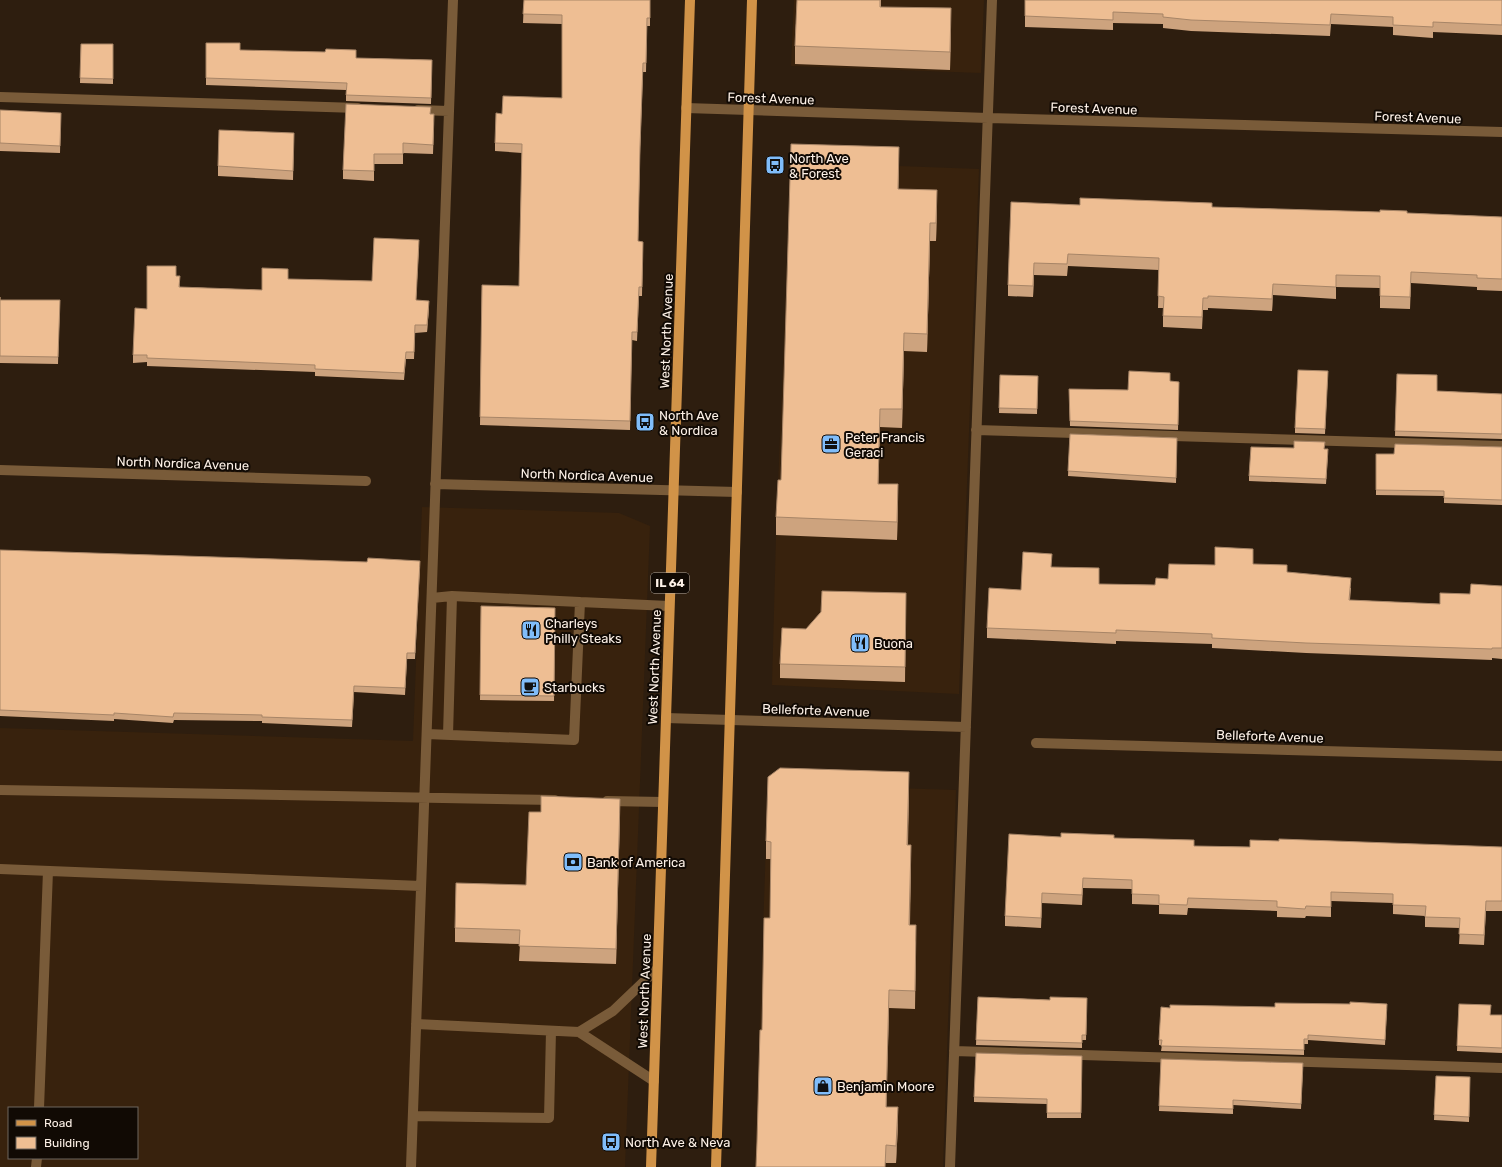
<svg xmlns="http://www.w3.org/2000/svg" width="1502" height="1167" font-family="Rubik,sans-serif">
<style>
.built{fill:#38220d;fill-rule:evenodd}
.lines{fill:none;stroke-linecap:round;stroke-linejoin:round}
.minor{stroke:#795b39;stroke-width:10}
.major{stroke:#d19348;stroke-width:10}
.wall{fill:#cda37e}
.shaded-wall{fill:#a78567}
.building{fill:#eebe93;stroke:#a78567}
.labels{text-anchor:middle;stroke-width:4;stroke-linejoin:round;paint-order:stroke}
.shield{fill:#110a04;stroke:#b6aca3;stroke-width:1}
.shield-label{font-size:12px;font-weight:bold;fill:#fdf1e7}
.street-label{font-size:13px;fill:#fdf1e7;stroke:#110a04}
.poi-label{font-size:13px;fill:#fdf1e7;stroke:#110a04;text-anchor:start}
</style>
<rect width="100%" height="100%" fill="#2e1e0f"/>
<path class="built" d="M794,0H984L981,73L791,66Z
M791,162L979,169L959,694L772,685L776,537Z
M422,507L619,513L650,526L625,1167H0V728L413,741ZM9,1108H137V1158H9Z
M768,784L956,790L943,1167H755Z"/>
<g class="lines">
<path class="minor" d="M0,97L358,108
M686,108L988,118L1502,132
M418,110L449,111
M976,430L1502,446
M0,470L366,481
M435,484L737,492
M432,598L452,596L580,602
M666,718L966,727
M427,734L574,740L580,602L669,606
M448,735L452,596
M1036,743L1502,756
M0,790L555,800
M607,801L663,802
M0,869L421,886
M416,1024L579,1032
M954,1051L1502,1068
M654,1081L579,1032L613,1011L657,969
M39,1108L48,871
M413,1116L549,1118L551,1031
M36,1167L37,1158
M411,1167L453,0
M950,1167L992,0"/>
<path class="major" d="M651,1167L690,0
M716,1167L752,0"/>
</g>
<path class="wall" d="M524,0H650V26H647L646,72H643L640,155L638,241L643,242L642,296H639L637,341L632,340L630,430L480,425L482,285L519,286L522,153L495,151V143L502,114L562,98V24L523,23Z
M797,0H881V7L951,26L950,70L795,64V46Z
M1025,0H1502V35L1433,32V38L1393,35V27L1331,24L1330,36L1191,31L1163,28V24L1113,23V30L1025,27Z
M206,43L240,50L356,58L432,60L431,104L346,101V90L206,85Z
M81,44H113V84L80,83Z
M0,110L61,113L60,153L0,151Z
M431,114L434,124L433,154L403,153V164H374V181L343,179V170Z
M294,133L293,180L218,176V166Z
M899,165L898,189L937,208L936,241H930L927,352L904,351L902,428L880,427L878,484L898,503L897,540L776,535V517L781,480Z
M1080,205L1212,207L1407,213L1502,217V291L1477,290V287L1411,283L1410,309L1380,308V288L1336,287V299L1273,295L1272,311L1208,308V310H1203L1202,329L1163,327V308H1158L1159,270L1068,266L1067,276L1034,275L1033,297L1008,296V285Z
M419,247L416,300L429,308L427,332L415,333L414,359H406L404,380L315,376V372L147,366V362L133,363V355L147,309L176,276L180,287L262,290L288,279L372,281Z
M0,297V300H60L58,364L0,363Z
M1328,371L1325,434L1295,433V428Z
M1397,374L1437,391L1502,394V439L1395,436Z
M1000,375L1038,376L1037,414L999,413Z
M1170,381L1179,382L1178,430L1070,426L1069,389L1128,390Z
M1070,434L1177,438L1176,483L1068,476Z
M1502,447V505L1444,503V496L1376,495V454H1394Z
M1325,449L1328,454L1326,484L1249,481V476Z
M0,550L420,567L415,659H407L405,695L354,692L352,727L262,723V721L174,720L173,723L114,719V721L0,716Z
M1253,564L1351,588L1350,600L1440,604L1470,594L1502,586V659L1492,658V660L1306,653L1212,648V644L1116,641V644L987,638V628L1021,590L1052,567L1099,584L1155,585L1168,579L1215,565Z
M906,593L905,682L780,678V664L806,629L821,612Z
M481,606L555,608L554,701L480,700Z
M909,790L908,845L911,863L910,925L916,943L915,1009L889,1008L886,1107L898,1125L896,1163H886L762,1030L770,918L771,859H766V841Z
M620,813L616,964L519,961L520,944L455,942V928L526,885Z
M1061,837L1114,838L1194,846L1250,847H1502V911H1486L1484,945L1459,944L1460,928L1425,927V916L1393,914V903L1331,901V917L1306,916L1305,918L1277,917V911L1188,908L1187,915L1159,914V905L1132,904V889L1083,888L1082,905L1042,903L1041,928L1005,926V916Z
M978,997L1050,1000L1087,998L1086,1040H1082V1048L976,1045Z
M1459,1004L1491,1015H1502V1053L1457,1051Z
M1170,1008L1387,1009L1385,1045L1308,1040V1044H1304V1055L1161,1051L1162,1045H1159V1040Z
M1082,1056L1081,1118H1047V1104L974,1102V1097Z
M1161,1059L1303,1068L1301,1109L1233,1105V1114L1159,1111Z
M1436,1076L1470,1077L1469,1122L1434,1120Z"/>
<path class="shaded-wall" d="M951,8V26L950,70V52Z
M899,147V165L898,207V189Z
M937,190V208L936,241V223Z
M930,223V241L927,352V334Z
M1034,263V275L1033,297V286Z
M1273,284V295L1272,311V299Z
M429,301V308L427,332V325Z
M904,333V351L902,428V409Z
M880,409V427L878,502V484Z
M898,484V503L897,540V522Z
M909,772V790L907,863V845Z
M620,799V813L616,964V949Z
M911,845V863L909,943V925Z
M889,990V1008L886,1125V1107Z
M898,1107V1125L896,1163V1146Z"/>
<path class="building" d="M524,0H650V18H647L646,63H643L640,147L638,241L643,242L642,287H639L637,332H632L630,421L480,417L482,285L519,286L522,144L495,143L496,113L502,114L503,96L562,98V15L523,14Z
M797,0H880V7L951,8L950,52L795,46Z
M1025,0H1502V25L1433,22V27L1393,25V17L1331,14L1330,25L1191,20L1163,17V14L1113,12V20L1025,16Z
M206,43H240V50L325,52L326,49L356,50V58L432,60L431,98L346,95L347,83L206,78Z
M81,44H113V79L80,78Z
M346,104L431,107L430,114H434L433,145L403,143V154H374V171L343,170Z
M0,110L61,113L60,146L0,143Z
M219,130L294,133L293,171L218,166Z
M791,144L899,147L898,189L937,190L936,223H930L927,334L904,333L902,409H880L878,484H898L897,522L776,517L778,480H781Z
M1080,198L1212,203V207L1380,212V210L1407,211V213L1502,217V279L1477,278V275L1411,272L1410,297L1380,296V276L1336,275V287L1273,284L1272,299L1208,296V298H1203L1202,317L1163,316L1164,297L1158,296L1159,258L1068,254L1067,264L1034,263L1033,286L1008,285L1011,202L1080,205Z
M374,238L419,240L416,300L429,301L427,325H415L414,352H406L404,373L315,369V365L147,358V355H133L135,308L147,309V266H176V276H180L179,287L262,290V268L288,269V279L372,281Z
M0,297V300H60L58,357L0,356Z
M1298,370L1328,371L1325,429L1295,428Z
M1129,371L1170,373V381L1179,382L1178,425L1070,421L1069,389L1128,390Z
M1397,374L1437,375V391L1502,394V434L1395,431Z
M1000,375L1038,376L1037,409L999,408Z
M1070,434L1177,438L1176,478L1068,471Z
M1294,441L1325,442L1324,449H1328L1326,479L1249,476L1251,447L1294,448Z
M1395,444L1502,447V500L1444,498V491L1376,490V454H1394Z
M1215,547L1253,549V564L1287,565V572L1351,578L1349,600L1440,604V593L1470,594L1471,584L1502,586V648H1492V649L1306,643L1212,638V634L1116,630V633L987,628L989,588L1021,590L1023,552L1052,554L1051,567L1099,568V584L1155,585L1156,578L1168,579L1169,564L1215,565Z
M0,550L367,562L368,558L420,561L415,653H407L405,688L354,686L352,720L262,717V715L174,713L173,717L114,713V715L0,710Z
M822,591L906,593L905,667L780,664L782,628L806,629L821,612Z
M481,606L555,608L554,696L480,695Z
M780,768L909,772L907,845H911L909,925H916L915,991L889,990L886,1107H898L896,1146L886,1145L885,1167H756L757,1142L760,1030H762L764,918H770L771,842L766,841L768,777Z
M541,796L620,799L616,949L519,946L520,930L455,928L456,883L526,885L529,812H541Z
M1061,833L1114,835V838L1194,840V846L1250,847V840L1279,841V839L1502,847V901H1486L1484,935L1459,934L1460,918L1425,917L1426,906L1393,905V894L1331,892V907L1306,906L1305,909L1277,907V901L1188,898L1187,905L1159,904V895L1132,894V880L1083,878L1082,895L1042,893L1041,918L1005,916L1009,834L1061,837Z
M978,997L1050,1000V997L1087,998L1086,1035H1082V1043L976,1040Z
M1350,1002L1387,1004L1385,1040L1308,1035V1039H1304V1050L1161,1046L1162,1040H1159L1161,1007L1170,1008V1005L1275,1007V1003L1350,1004Z
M1459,1004L1491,1005L1490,1015H1502V1048L1457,1046Z
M976,1053L1082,1056L1081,1113H1047V1099L974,1097Z
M1161,1059L1303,1063L1301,1104L1233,1100V1109L1159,1106Z
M1436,1076L1470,1077L1469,1117L1434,1115Z"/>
<defs>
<symbol id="bus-square" viewBox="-11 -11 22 22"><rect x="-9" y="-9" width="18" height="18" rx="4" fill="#80bdfa" stroke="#110a04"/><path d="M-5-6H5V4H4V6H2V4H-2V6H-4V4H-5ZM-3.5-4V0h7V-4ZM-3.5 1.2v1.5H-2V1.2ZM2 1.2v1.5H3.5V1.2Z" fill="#111"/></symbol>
<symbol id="office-square" viewBox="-11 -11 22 22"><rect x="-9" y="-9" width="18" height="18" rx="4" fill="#80bdfa" stroke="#110a04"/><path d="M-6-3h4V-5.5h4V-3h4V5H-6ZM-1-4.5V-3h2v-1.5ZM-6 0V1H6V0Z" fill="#111"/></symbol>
<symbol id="restaurant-square" viewBox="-11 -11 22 22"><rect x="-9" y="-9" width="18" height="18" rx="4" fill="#80bdfa" stroke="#110a04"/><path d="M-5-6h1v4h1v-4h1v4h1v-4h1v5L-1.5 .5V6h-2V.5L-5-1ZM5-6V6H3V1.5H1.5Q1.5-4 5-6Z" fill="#111"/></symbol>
<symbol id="cafe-square" viewBox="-11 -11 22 22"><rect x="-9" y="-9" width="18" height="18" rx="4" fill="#80bdfa" stroke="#110a04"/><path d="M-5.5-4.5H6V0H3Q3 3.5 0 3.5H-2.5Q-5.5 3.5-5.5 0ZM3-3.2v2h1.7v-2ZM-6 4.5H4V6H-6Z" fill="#111"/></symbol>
<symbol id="bank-square" viewBox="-11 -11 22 22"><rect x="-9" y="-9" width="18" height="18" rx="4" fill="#80bdfa" stroke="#110a04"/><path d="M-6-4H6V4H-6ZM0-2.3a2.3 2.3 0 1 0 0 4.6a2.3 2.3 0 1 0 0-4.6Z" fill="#111"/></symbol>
<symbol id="shop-square" viewBox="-11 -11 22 22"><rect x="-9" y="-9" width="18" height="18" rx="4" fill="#80bdfa" stroke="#110a04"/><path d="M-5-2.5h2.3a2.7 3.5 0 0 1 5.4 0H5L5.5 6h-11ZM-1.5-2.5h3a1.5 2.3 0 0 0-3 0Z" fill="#111"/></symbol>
</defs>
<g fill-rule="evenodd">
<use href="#bus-square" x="764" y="154" width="22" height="22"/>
<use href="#bus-square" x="634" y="411" width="22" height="22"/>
<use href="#office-square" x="820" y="433" width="22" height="22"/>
<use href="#restaurant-square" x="520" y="619" width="22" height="22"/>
<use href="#restaurant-square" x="849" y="632" width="22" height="22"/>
<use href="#cafe-square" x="519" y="676" width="22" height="22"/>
<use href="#bank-square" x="562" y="851" width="22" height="22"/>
<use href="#shop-square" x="812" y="1075" width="22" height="22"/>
<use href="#bus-square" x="600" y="1131" width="22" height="22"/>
</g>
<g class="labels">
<rect class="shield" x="651" y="573" width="38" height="20" rx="3"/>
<g class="shield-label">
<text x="670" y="587">IL 64</text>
</g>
<g class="street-label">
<text transform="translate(771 98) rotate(2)" y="5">Forest Avenue</text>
<text transform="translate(1094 108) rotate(2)" y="5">Forest Avenue</text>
<text transform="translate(1418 117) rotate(2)" y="5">Forest Avenue</text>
<text transform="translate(666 331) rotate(-88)" y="5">West North Avenue</text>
<text transform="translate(183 463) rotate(2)" y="5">North Nordica Avenue</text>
<text transform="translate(587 475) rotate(2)" y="5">North Nordica Avenue</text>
<text transform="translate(654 667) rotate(-88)" y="5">West North Avenue</text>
<text transform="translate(816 710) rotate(2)" y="5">Belleforte Avenue</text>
<text transform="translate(1270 736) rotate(2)" y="5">Belleforte Avenue</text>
<text transform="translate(644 991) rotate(-88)" y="5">West North Avenue</text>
</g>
<g class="poi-label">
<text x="789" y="163">North Ave<tspan x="789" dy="15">&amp; Forest</tspan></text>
<text x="659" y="420">North Ave<tspan x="659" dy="15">&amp; Nordica</tspan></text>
<text x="845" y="442">Peter Francis<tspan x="845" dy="15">Geraci</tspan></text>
<text x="545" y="628">Charleys<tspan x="545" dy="15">Philly Steaks</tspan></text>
<text x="874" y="648">Buona</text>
<text x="544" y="692">Starbucks</text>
<text x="587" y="867">Bank of America</text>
<text x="837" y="1091">Benjamin Moore</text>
<text x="625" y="1147">North Ave &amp; Neva</text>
</g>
</g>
<rect x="8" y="1107" width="130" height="52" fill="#110a04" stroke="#6f665f"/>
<rect x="16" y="1120" width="20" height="6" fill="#d19348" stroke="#6f665f"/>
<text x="44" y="1127" font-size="12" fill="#fdf1e7">Road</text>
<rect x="16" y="1137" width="20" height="12" fill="#eebe93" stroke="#6f665f"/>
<text x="44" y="1147" font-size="12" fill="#fdf1e7">Building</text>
</svg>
